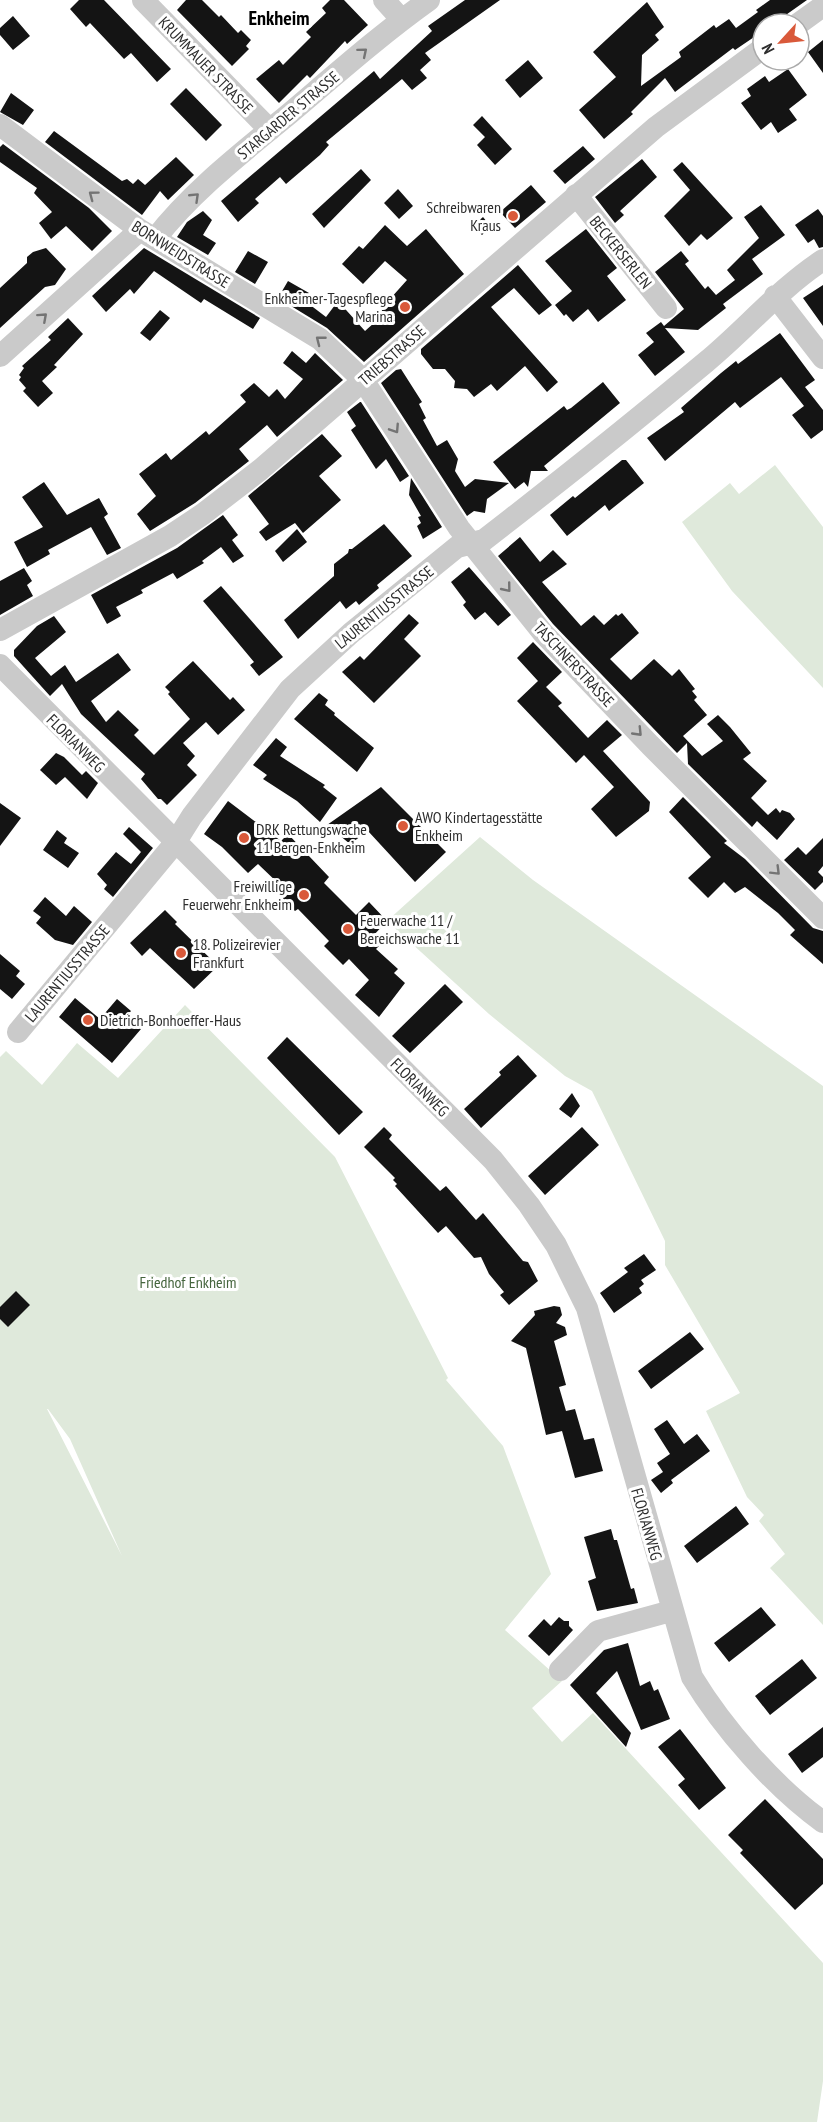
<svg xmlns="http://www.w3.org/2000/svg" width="823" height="2122" font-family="'PT Sans Narrow',sans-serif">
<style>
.green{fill:#dfe9db;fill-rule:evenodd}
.building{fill:#141414}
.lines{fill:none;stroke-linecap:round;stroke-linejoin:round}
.minor{stroke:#cacaca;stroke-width:22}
.oneway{stroke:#747474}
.poi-dot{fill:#d9593a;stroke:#fff;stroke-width:2}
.labels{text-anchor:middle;stroke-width:6;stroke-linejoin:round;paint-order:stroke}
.street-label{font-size:16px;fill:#2d2d2d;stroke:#fff}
.poi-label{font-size:16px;fill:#2d2d2d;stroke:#fff;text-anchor:start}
.park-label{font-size:16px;fill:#45653d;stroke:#fff}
.quarter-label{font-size:20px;font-weight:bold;fill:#000;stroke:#fff}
</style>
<rect width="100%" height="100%" fill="#fff"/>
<path class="green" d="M775,465L823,527V688L732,591L682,522L730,483L739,494Z
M480,837L533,880L823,1086V1625L770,1568L785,1554L759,1521L764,1515L747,1497L706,1411L740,1393L665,1265V1241L592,1091L565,1076L489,1014L387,921Z
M185,1005L335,1157L448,1378L446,1380L503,1446L551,1574L505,1630L562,1681L532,1708L562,1742L593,1713L823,1963V2081L817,2122H0V1057L6,1051L42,1085L77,1043L118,1078ZM48,1409L70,1439L122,1556L47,1409Z"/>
<path class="building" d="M79,0H104L171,69L157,82L131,53L124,59L90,23L86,27L70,9Z
M186,0H202L219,17L221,15L238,33L241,30L251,40L246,46L249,49L232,66L177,10Z
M330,0H344L368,25L347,44L345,41L310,78L307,75L279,103L256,79L279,60L283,65L311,37L306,32L326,13L322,8Z
M465,0H500L425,53L431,60L420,70L427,78L412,90L402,79L326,142L329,145L320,155L286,184L280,177L255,199L259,203L238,222L221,201L374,71L380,79L432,31L428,26Z
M770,0H807L773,24H763V31L735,50L733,48L675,92L665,78L631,112L633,114L604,139L579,110L616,77L593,52L647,2L664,27L655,35L659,40L642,55L641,86L681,57L679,52L714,25L716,28L729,19L736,28L758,12L756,10Z
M13,16L30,36L13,50L0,35V28Z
M823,40V73L808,52Z
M528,60L543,78L520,98L505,80Z
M788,69L807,95L789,109L797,120L778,133L771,122L761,130L741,103L751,96L747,89L765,76L769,82Z
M186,88L222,125L206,141L170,104Z
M11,93L34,110L23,125L0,112Z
M482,116L512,149L495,165L477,145L485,137L473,125Z
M54,131L122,181L127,179L133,184L138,179L145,185L176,157L194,175L168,200L160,191L142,215L45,142Z
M3,144L89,208L112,231L92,251L66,226L51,239L39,223L52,212L34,193L37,188L0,162V147Z
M583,146L595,159L565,184L553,171Z
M642,159L657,177L620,211L624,215L615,223L595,197Z
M682,162L733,218L711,237L707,240L701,234L689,246L664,216L690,190L673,170Z
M361,169L371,180L324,228L312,214Z
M531,185L546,202L515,228L500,212Z
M398,189L413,206L399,219L384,203Z
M761,205L785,235L752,259L763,274L723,304L726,308L698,330L665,328L685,352L655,376L638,355L654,342L646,333L661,322L664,326L684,309L655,272L681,251L689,261L685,264L705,289L708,286L716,295L735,280L727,270L759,238L744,217Z
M818,209L823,216V247L819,248L814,239L808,243L795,225Z
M203,211L212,220L203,235L216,243L208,255L177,237L187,222Z
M483,217L491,227L482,235L473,226Z
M385,225L407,246L426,229L464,274L364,362L327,328L278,298L288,281L309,293L305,301L326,317L338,301L365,331L384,314L381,309L407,280L385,261L363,284L342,264L359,246L363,249Z
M586,229L617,268L607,276L626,300L598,322L588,309L573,322L566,314L564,316L555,305L572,291L545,261Z
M46,248L66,269L55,285L45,287L0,328V288L27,263V257L33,252Z
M144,248L260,318L253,329L204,299L201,303L154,271L134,294L130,289L106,312L92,296Z
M248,251L268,262L255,284L235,272Z
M518,265L552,305L539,315L514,288L491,307L558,382L547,392L525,366L497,391L491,384L474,397L467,389L454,388L455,381L445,369H433L421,354V349Z
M823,285V326L803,298Z
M160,310L170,318L150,341L140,333Z
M68,318L83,334L54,365L57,367L42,381L53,393L38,407L23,391L26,388L19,380L21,377L19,375L24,368L22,366L51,340L48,337Z
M780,333L815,380L805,387L823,410V430L811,439L792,415L804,406L781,377L740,408L735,402L665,461L647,438L684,412L681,408L721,373L736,361L738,364Z
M292,351L306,363L315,353L343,380L277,437L267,425L239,449L249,461L195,503L150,531L137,514L156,496L139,474L166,453L171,460L206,431L209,435L246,402L240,395L254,383L269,397L277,389L285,399L303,379L283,363Z
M401,369L422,402L419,404L426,418L423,420L437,446L447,440L458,459L455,471L465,487L475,479L509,483L487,499L485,513L474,511L467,516L381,383L396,370Z
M603,382L620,403L544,466L548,471H531L528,487L524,482L515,489L493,462L564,406L567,410L571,408Z
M360,402H361L409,476L400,482L386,459L376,469L351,430L356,426L347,412Z
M322,434L342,456L319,476L341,500L303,533L295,523L266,541L259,532L269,524L248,496Z
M622,460H626L644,483L609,511L605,505L567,536L550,515L573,496L575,498Z
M411,478L442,527L423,539L417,526L421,523L418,517L421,516L409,495Z
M44,482L67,515L99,498L108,514L104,517L121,548L107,555L91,527L48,550L50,554L27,567L14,542L43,527L22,497Z
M223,515L238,535L232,540L244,556L233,563L221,547L202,561L204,563L177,579L173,573L141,590L143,593L116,607L121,616L107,624L91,595L177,548Z
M384,524L412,556L377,585L379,588L359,605L356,601L346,609L340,601L298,639L284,620L334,576V564L348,553L349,549H352Z
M297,529L307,542L283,562L275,551Z
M520,537L540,562L553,550L567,564L542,582L581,626L594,615L604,625L616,614L618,616L622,613L639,633L610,659L631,680L654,659L672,676L679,669L695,689L692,691L697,697L694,700L707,715L683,736L702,756L723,741L707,724L718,715L730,727L751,753L743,759L767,781L751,798L768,815L776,808L780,813L782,810L790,813L795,819L777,840L757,821L752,827L688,764L687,743L677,753L553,624L498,556Z
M469,567L511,615L498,626L485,612L475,620L463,605L466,602L451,582Z
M24,568L32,581L27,585L33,596L0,615V581Z
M221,586L283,657L259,676L250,665L254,662L203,601Z
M409,614L419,623L404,639L421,656L374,703L342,672L360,656L364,660Z
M54,616L66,632L35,658L51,676L65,665L76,682L118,653L131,670L91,701L106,722L118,710L139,730L134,735L154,755L190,719L168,694L170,692L165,687L193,661L230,700L233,697L245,710L218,735L206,722L183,743L195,756L187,765L197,775L167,805L161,799H158L141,779L145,774L81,714L62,684L50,696L14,656V650L37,626Z
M533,642L562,672L546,687L562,703L558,706L588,738L607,720L622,735L603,751L650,802L649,811L616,837L591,809L614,787L584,755L576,763L517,701L538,681L517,658Z
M319,693L328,700L325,705L335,713L334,715L374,748L357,772L294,719Z
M276,738L287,747L280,756L325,785L323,787L337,798L320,822L297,801L263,779L267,775L253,765Z
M56,753L64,757L82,775L86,771L98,783L87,799L65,777L56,785L40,770Z
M381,787L446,852L415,882L368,831L350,844L327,825Z
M683,797L727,841L724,843L745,859L813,928L823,931V964L790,935L795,930L778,913L745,887L735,893L724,882L708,898L688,878L711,857L669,812Z
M228,801L281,841L288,834L329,877L324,883L356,915L369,902L387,921L372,937L380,945L376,949L398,969L394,973L405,983L379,1017L355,995L369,980L349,959L343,965L324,946L329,941L298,909L295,911L282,898L284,896L278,889L281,886L258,864L248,873L222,847L204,834Z
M0,803L21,818L0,846Z
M129,827L153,848L113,897L104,889L107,885L97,874L116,852L131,864L141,852L123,834Z
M57,830L67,838L64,843L79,853L68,868L43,850Z
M823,838V866L818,872L823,877V882L815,890L784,860L798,847L806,855Z
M45,897L66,916L74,906L92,922L73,945L55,940L36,923L41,917L33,911Z
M165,910L177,922L175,924L218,966L194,989L150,948L142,956L130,943Z
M0,954L20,971L16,976L25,984L12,999L0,989Z
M445,984L463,1002L410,1053L392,1036Z
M75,998L100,1019L117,999L131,1011L126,1017L141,1029L112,1063L59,1017Z
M287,1037L363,1112L339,1135L267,1058Z
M518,1055L537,1076L481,1128L464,1109L501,1075L499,1072Z
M572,1093L580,1106L571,1118L559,1109Z
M384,1127L392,1135L389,1139L440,1191L446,1186L476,1220L483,1213L523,1261L528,1262L538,1281L509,1305L500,1295L504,1292L489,1274L481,1257L474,1258L446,1226L438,1233L395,1186L397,1184L393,1180L395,1178L364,1147Z
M582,1127L599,1145L545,1195L528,1176Z
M644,1254L656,1270L641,1280L644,1284L639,1288L642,1293L614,1313L600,1293L628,1272L624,1268Z
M16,1291L30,1305L8,1327L0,1319V1307Z
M554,1306L560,1307L562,1315L556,1323L565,1327L567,1335L554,1341L566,1385L559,1387L566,1411L575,1409L584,1440L594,1438L603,1471L575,1478L562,1431L546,1435L526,1348L511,1341L535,1315L534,1311Z
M690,1332L704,1349L651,1389L638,1371Z
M667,1420L684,1444L697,1434L710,1451L671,1480L673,1483L661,1493L651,1480L663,1472L657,1463L670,1454L654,1429Z
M736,1506L749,1524L697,1563L684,1546Z
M611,1529L614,1540H617L631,1589L634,1588L638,1603L597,1611L588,1581L596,1578L584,1537Z
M761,1607L776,1625L729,1662L714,1643Z
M559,1617L564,1621H569V1626L573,1630L549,1656L528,1636L544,1619L551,1626Z
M628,1643L640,1686L650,1681L654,1691L658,1689L670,1719L641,1730L617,1671L596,1693L631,1733L626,1747L570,1685L604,1650Z
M802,1659L817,1678L770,1715L755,1696Z
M823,1727V1757L802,1773L788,1754Z
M680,1729L726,1788L699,1810L678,1785L685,1779L658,1747Z
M765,1799L823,1859V1884L795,1910L740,1853L743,1850L728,1835Z"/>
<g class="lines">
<path class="minor" d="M143,0L270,130
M384,0L402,20
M798,24L823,6
M0,125L140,230L320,339L363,380L459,528L543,633L650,745L823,918
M576,195L666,308
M155,239C192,191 243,152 289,114C335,75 380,35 429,0
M775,296L823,358
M0,356L140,230
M0,630L170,536L203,514L260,470L656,127L763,48
M0,665L493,1160L529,1205L556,1245L587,1308L692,1677C723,1728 774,1787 823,1822
M18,1032L175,843L192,816L290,689L351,633L457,547L484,540C559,482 633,423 706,362C746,329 779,289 823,260
M560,1670L598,1631L671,1611"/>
</g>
<defs><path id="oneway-chevron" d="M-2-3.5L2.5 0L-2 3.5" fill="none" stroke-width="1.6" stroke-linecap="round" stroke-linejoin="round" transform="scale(1.5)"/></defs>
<g class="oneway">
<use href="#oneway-chevron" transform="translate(363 52) rotate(-40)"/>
<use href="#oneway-chevron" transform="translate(93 195) rotate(-143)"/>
<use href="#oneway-chevron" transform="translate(195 197) rotate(-44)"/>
<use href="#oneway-chevron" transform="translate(43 317) rotate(-42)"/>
<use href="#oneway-chevron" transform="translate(320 340) rotate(-142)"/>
<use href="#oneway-chevron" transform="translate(395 429) rotate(57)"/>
<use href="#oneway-chevron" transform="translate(507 588) rotate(51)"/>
<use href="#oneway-chevron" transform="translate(638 732) rotate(46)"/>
<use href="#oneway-chevron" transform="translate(776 871) rotate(45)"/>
</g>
<g class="poi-dot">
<circle cx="513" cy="216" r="6"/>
<circle cx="405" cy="307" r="6"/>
<circle cx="403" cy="826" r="6"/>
<circle cx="244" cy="838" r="6"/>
<circle cx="304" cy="895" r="6"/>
<circle cx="348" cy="929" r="6"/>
<circle cx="181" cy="953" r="6"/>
<circle cx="88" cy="1020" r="6"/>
</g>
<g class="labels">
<g class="street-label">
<text transform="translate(206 65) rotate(46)" y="6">KRUMMAUER STRASSE</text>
<text transform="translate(288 115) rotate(-40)" y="6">STARGARDER STRASSE</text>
<text transform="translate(621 252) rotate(51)" y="6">BECKERSERLEN</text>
<text transform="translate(181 254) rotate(32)" y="6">BORNWEIDSTRASSE</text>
<text transform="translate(392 355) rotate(-41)" y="6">TRIEBSTRASSE</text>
<text transform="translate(384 607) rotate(-39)" y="6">LAURENTIUSSTRASSE</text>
<text transform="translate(574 664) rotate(47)" y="6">TASCHNERSTRASSE</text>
<text transform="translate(76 743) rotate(45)" y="6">FLORIANWEG</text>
<text transform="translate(67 973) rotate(-50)" y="6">LAURENTIUSSTRASSE</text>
<text transform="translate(420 1087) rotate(45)" y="6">FLORIANWEG</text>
<text transform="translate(647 1524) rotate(74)" y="6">FLORIANWEG</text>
</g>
<g class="poi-label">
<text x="501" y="213" text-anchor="end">Schreibwaren<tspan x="501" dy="18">Kraus</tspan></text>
<text x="393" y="304" text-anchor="end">Enkheimer-Tagespflege<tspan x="393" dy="18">Marina</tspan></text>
<text x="415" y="823">AWO Kindertagesstätte<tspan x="415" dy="18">Enkheim</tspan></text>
<text x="256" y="835">DRK Rettungswache<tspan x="256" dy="18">11 Bergen-Enkheim</tspan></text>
<text x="292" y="892" text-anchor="end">Freiwillige<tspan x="292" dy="18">Feuerwehr Enkheim</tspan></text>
<text x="360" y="926">Feuerwache 11 /<tspan x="360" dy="18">Bereichswache 11</tspan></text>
<text x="193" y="950">18. Polizeirevier<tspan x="193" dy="18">Frankfurt</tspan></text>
<text x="100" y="1026">Dietrich-Bonhoeffer-Haus</text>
</g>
<g class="park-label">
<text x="188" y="1288">Friedhof Enkheim</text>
</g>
<g class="quarter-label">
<text x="279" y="25">Enkheim</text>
</g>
</g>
<g transform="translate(781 42) rotate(243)"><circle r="28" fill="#ffffff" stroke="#ababab" stroke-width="1.5"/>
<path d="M0-4.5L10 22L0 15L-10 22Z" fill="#d9593a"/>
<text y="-9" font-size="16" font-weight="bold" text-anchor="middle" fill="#2d2d2d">N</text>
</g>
</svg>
